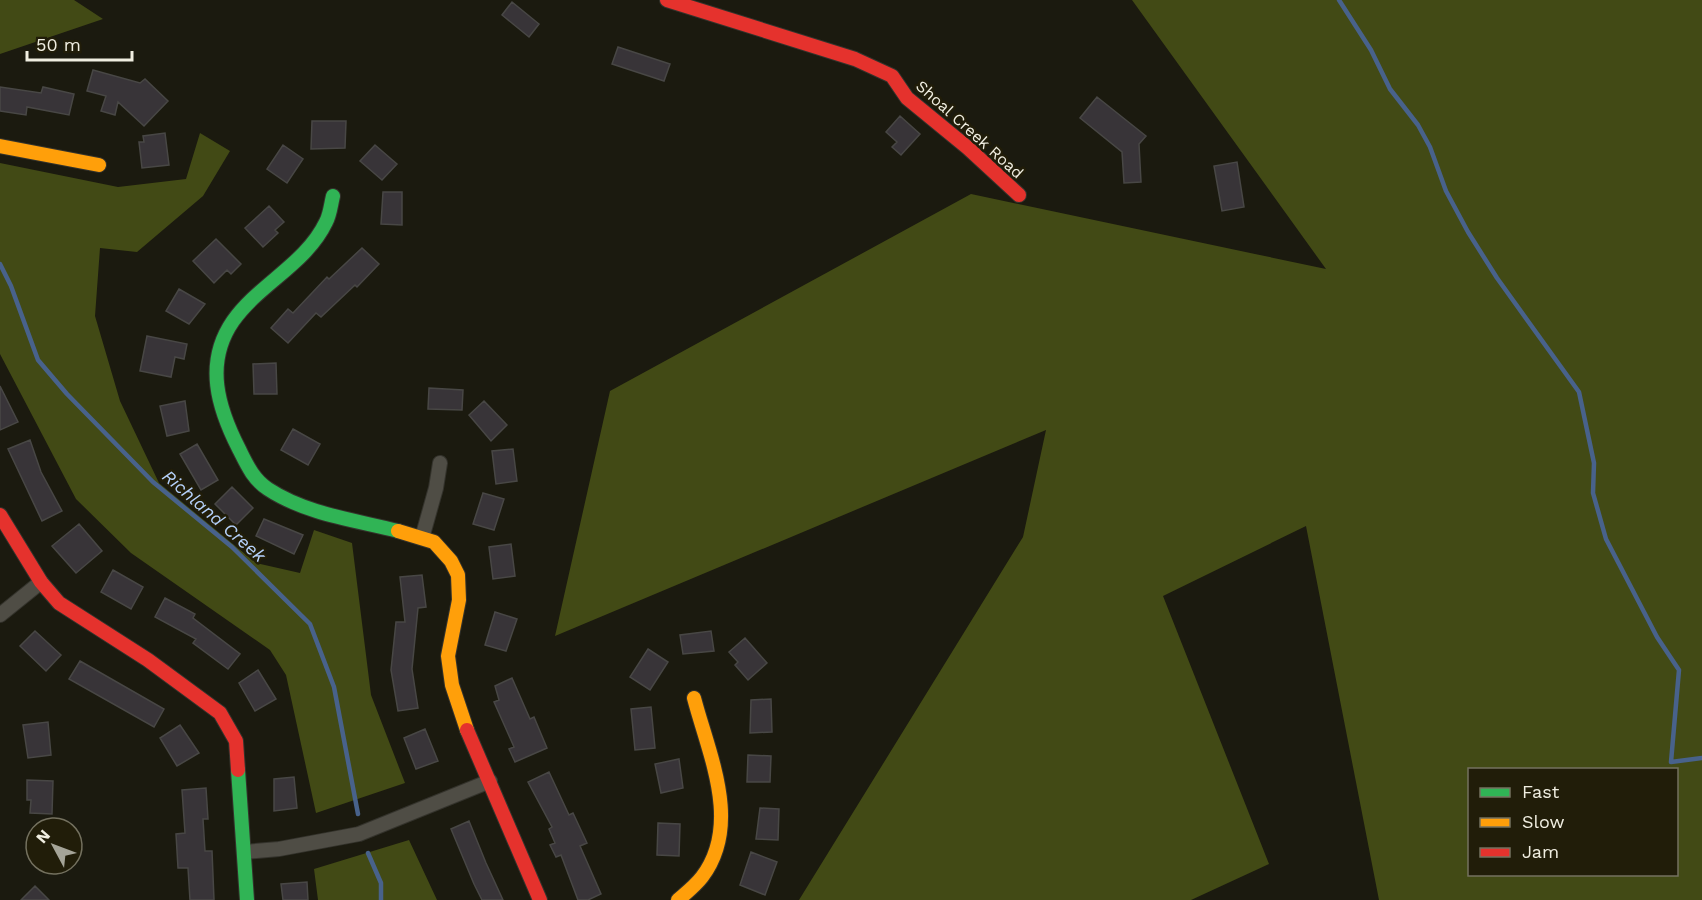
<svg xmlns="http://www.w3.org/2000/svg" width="1702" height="900" font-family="'Work Sans',sans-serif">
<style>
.forest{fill:#424a15;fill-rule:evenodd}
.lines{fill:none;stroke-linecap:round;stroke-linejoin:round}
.stream{stroke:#48628b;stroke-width:4.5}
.building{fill:#383438;stroke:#484745;stroke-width:1.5}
.street-casing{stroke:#34332c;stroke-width:16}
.fast-casing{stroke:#34332c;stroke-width:16}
.slow-casing{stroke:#34332c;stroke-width:16}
.jam-casing{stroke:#34332c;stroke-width:16}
.street{stroke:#4f4d45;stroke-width:14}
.fast{stroke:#30b455;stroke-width:14}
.slow{stroke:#ff9f0a;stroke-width:14}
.jam{stroke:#e5322d;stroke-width:14}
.labels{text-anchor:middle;stroke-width:5;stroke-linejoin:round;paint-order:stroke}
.street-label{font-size:16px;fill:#f0eee1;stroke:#211d09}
.water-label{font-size:18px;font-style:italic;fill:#b5d1fb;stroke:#211d09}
</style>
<rect width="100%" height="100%" fill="#1b1a0f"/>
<path class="forest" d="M0,0H74L103,19L0,54Z
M1132,0H1702V900H1379L1306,526L1163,596L1269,864L1191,900H799L1023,537L1046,430L555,636L610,391L971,194L1326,269ZM1470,770H1676V874H1470Z
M200,133L230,151L203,196L137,252L100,248L95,316L120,401L159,483L256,563L300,573L314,530L352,543L371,695L405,783L316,813L286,675L270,650L131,553L76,499L0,354V163L118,187L186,179Z
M409,840L437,900H318L314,869Z"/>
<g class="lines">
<path class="stream" d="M1339,0L1371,50L1390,89L1418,125L1430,147L1446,191L1468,232L1497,278L1579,392L1594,463L1593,493L1606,539L1657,637L1679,670L1671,762L1702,758
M0,264L11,286L38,360L67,394L153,482L232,547L310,624L334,687L358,814
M368,853L381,883V900"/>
</g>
<path class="building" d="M512,2L539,24L529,37L502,15Z
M618,47L670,64L664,81L612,64Z
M93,70L140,83L145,79L168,101L144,126L118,102L115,115L101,111L106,96L87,91Z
M0,87L41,93L43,87L74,94L69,115L27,107L26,115L0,111Z
M1097,97L1146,136L1139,144L1141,182L1124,183L1122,152L1080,118Z
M900,116L920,134L901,155L892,147L897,142L886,132Z
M312,121H346L345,148L311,149Z
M165,133L169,165L142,168L139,142H144L143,136Z
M283,145L303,159L287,183L267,169Z
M375,145L397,164L382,180L360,161Z
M1237,162L1244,207L1222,211L1214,166Z
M383,192H402V225L381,224Z
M269,206L284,222L275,230L278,233L263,247L245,228Z
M216,239L241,264L231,274L227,270L214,283L193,261Z
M362,248L379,264L357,287L355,285L321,317L316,313L288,343L271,328L288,309L293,313L327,277L329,279Z
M179,289L205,304L189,324L166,311Z
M147,336L187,344L184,359L175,357L171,377L140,371Z
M276,363L277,394H254L253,364Z
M0,386L18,422L0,430Z
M429,388L463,390L462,410L428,409Z
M185,401L189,431L167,436L160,406Z
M484,401L507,425L491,441L469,415Z
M293,429L320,444L308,465L281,450Z
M30,440L41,472L62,511L42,521L8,449Z
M197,444L218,480L201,490L180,454Z
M513,449L517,481L496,484L492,451Z
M232,487L253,508L236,525L215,504Z
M483,493L504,499L494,530L473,524Z
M264,519L303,535L294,554L256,536Z
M79,524L102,551L76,573L52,546Z
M511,544L515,576L493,579L489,547Z
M113,570L143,587L131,609L101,592Z
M422,575L426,607L418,608L412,669L418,708L398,711L391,670L396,622H405L400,577Z
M165,598L195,614L193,618L240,654L228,669L193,643L196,639L155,617Z
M495,612L517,619L506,651L485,645Z
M35,631L61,655L46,671L20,646Z
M711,631L714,651L683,654L680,635Z
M745,638L767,663L748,680L735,665L738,662L729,652Z
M648,649L668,662L650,690L630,677Z
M80,661L164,709L154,727L69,679Z
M258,670L276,699L255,711L239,683Z
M512,678L530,719L534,717L547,748L515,762L509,749L514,747L494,702L499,700L495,686Z
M771,699L772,732L750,733L751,700Z
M651,707L655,748L635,750L631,709Z
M48,722L51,755L28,758L23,725Z
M180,725L199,753L177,766L160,738Z
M425,729L438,761L416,769L404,738Z
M748,755L771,756L770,782H747Z
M679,759L683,788L661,793L655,764Z
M549,772L569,815L573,813L587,843L580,846L601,894L588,900H578L561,855L556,857L550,845L555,843L549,829L552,827L528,782Z
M294,777L297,808L274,811V779Z
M27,780L53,781L52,814L30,813L31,800H27Z
M206,788L208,819H203L205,851H212L214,900H190L188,868H178L176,834L185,833L182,790Z
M760,808L779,809L778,840L756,839Z
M469,821L486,863L503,900H482L474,884L451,829Z
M658,823L680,824L679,856L657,855Z
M751,852L777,862L765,895L740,885Z
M307,882L308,900H283L281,884Z
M35,886L49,900H21Z"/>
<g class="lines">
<defs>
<path id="street" d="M422,538L436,488L440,463
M0,615L41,582
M244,852L279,849L359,834L490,781"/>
<path id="fast" d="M333,196C331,204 330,215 326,222C306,264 259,284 233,321C204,363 218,408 239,449C247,465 253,479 268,489C306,514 355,520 398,531
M238,770L247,900"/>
<path id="slow" d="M0,146L99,165
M398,531L434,542L451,561L458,575L459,600L448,656L452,685L467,730
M678,900C686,893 695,886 702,877C742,824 709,755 694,698"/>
<path id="jam" d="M667,0L855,59L892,76L907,98L968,148L1019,195
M0,515L41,582L59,603L148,660L220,713L236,741L238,770
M467,730L540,900"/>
</defs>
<use href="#street" class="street-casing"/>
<use href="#fast" class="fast-casing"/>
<use href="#slow" class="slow-casing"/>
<use href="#jam" class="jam-casing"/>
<use href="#street" class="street"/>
<use href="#fast" class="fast"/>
<use href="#slow" class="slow"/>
<use href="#jam" class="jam"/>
</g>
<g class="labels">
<g class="street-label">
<text transform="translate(970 129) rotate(42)" y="6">Shoal Creek Road</text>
</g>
<g class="water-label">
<text transform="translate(214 516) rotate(41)" y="6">Richland Creek</text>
</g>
</g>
<rect x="1468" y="768" width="210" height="108" fill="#211d09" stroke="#74715f" stroke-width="1.5"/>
<rect x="1480" y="788" width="30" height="9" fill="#30b455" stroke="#74715f" stroke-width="1.5"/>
<text x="1522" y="798" font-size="18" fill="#f0eee1">Fast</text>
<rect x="1480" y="818" width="30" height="9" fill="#ff9f0a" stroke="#74715f" stroke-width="1.5"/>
<text x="1522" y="828" font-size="18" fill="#f0eee1">Slow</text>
<rect x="1480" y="848" width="30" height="9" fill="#e5322d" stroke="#74715f" stroke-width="1.5"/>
<text x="1522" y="858" font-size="18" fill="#f0eee1">Jam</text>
<g transform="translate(54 846) rotate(311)"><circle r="28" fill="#211d09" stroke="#74715f" stroke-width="1.5"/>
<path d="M0-4.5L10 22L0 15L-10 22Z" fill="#a5a498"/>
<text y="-9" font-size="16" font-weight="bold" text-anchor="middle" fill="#f0eee1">N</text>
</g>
<path d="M27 51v9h105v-9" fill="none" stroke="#f0eee1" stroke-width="3"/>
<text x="36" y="51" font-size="18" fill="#f0eee1" stroke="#211d09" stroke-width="4.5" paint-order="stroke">50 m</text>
</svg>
